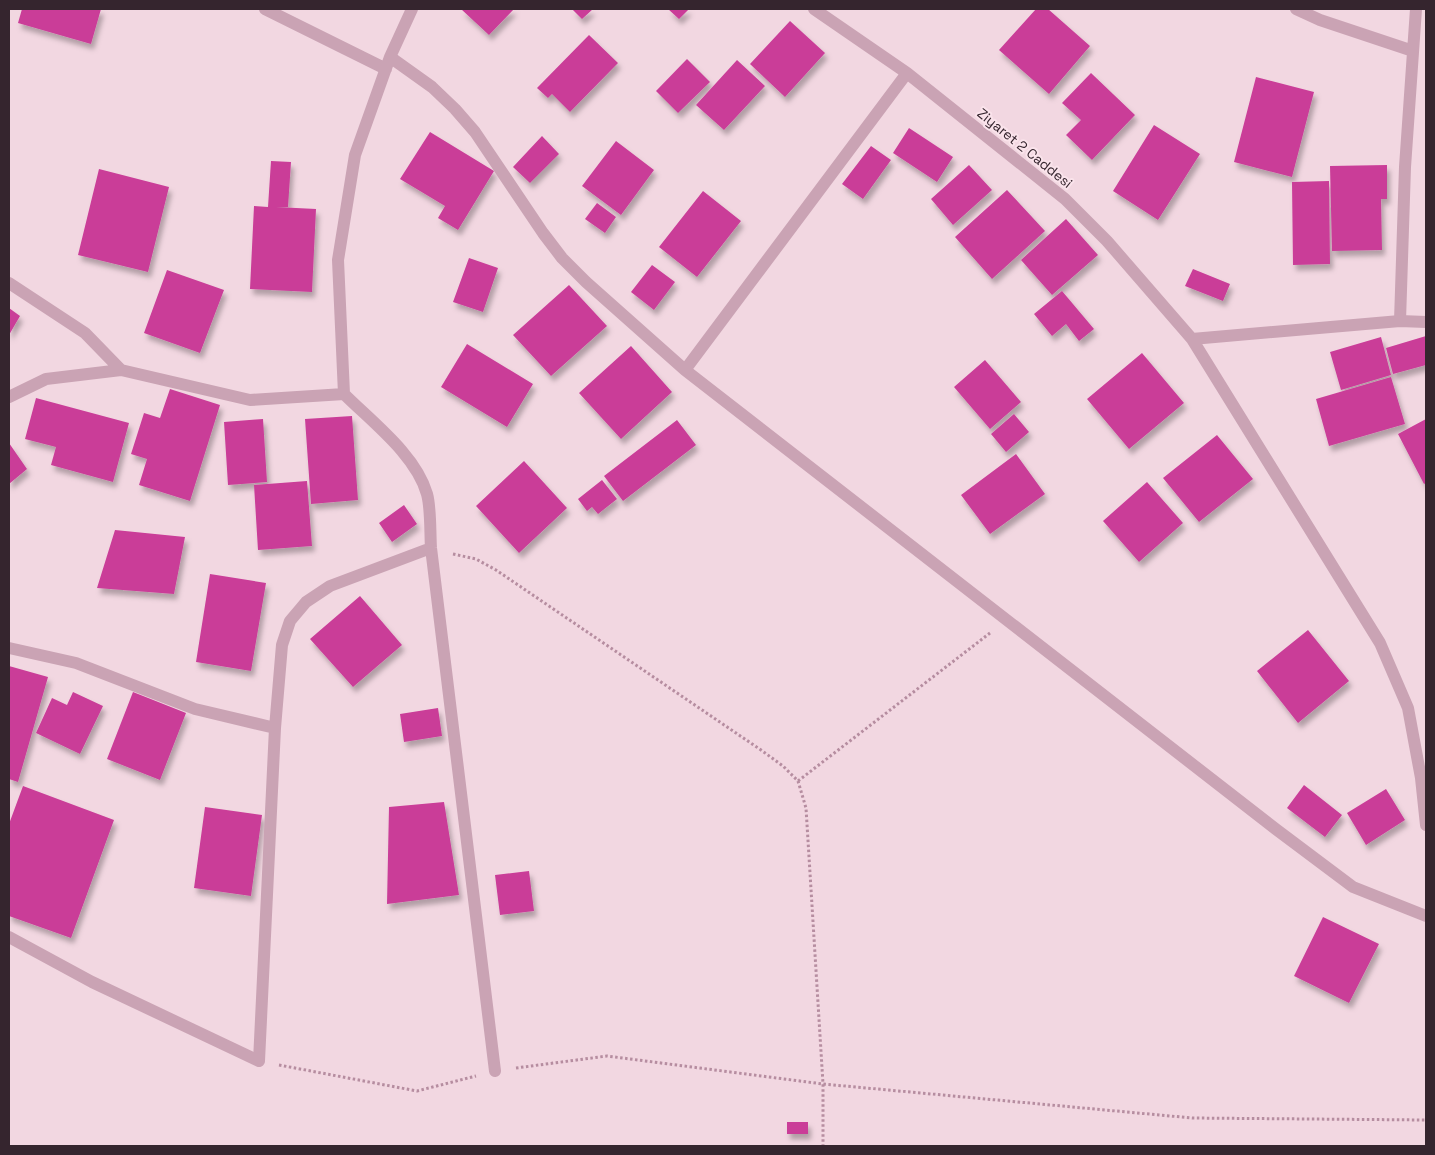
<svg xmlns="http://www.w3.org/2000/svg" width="1435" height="1155" font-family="'Space Grotesk',sans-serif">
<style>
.building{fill:#ca3d98;filter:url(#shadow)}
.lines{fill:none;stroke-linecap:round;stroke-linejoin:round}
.path{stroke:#b68da0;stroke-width:3;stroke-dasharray:2.5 2.5;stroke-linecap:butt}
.minor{stroke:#caa3b4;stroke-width:12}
.labels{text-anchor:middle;stroke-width:4;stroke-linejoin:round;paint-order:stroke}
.street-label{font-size:14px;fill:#35252e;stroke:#fae3eb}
</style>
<defs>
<filter id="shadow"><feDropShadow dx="3" dy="5.5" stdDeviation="2.5" flood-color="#0004"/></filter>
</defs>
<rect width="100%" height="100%" fill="#f2d7e1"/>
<path class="building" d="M22,9H101L91,44L18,23Z
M461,9H514L489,35Z
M572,9H593L582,19Z
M668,9H689L679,19Z
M1036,9H1048L1090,46L1049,94L999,50Z
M790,21L825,53L785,97L750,64Z
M589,35L618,63L570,112L552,94L548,98L537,88Z
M687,59L710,82L678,113L656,91Z
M737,60L765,86L724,130L696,105Z
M1091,73L1135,115L1092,160L1066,135L1081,120L1062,103Z
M1256,77L1314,92L1292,177L1234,162Z
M1154,125L1200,154L1158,220L1113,191Z
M909,128L953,157L937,182L893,153Z
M430,132L494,171L458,230L438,218L445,206L400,179Z
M542,136L559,154L530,183L513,167Z
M616,141L654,170L621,215L582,186Z
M871,146L891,160L863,199L842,184Z
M271,161L291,162L288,207H276L316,209L312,292L250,289L254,206L268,207Z
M969,165L992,190L953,225L931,199Z
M1387,165V199H1381L1382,250L1332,251L1330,166Z
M99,169L169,187L148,272L78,255Z
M1329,181L1330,264L1293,265L1292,182Z
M1007,190L1045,231L992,279L955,237Z
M703,191L741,221L697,277L659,247Z
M597,203L616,217L605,233L585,219Z
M1066,219L1098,255L1052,295L1021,260Z
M469,258L498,268L483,312L453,302Z
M652,265L675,282L654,310L631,292Z
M1193,269L1230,284L1223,301L1185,286Z
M167,270L224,290L200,353L144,333Z
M569,285L607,326L551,376L513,335Z
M1062,291L1094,329L1079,341L1066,324L1052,336L1034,314Z
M9,308L20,316L9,335Z
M1426,336V365L1393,374L1386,348Z
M1381,337L1391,375L1341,390L1330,352Z
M467,344L533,384L507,427L441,387Z
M631,346L672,392L621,439L579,393Z
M1142,353L1184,403L1129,449L1087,399Z
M985,360L1021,402L990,429L954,387Z
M1391,377L1405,424L1329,446L1316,399Z
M170,389L220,405L190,501L139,485L147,459L131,454L144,413L160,418Z
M36,398L129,423L113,482L51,465L56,447L25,439Z
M1014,414L1029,432L1006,452L991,434Z
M352,416L358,500L311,504L305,419Z
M263,419L267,482L228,485L224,422Z
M1426,419V483L1424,484L1398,434Z
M677,420L696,445L623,501L604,476Z
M1217,435L1253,479L1199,522L1163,478Z
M9,443L27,469L9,484Z
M1016,454L1045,494L990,534L961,495Z
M524,461L567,508L519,553L476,506Z
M602,480L617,499L598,514L592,507L587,511L578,499Z
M307,481L312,546L258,550L254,485Z
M1147,482L1183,523L1139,562L1103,521Z
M404,505L417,524L392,542L379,523Z
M115,530L185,537L174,594L97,588Z
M210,574L266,583L251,671L196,662Z
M360,596L402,645L353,687L310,639Z
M1308,630L1349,681L1298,723L1257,671Z
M9,666L48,677L18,782L9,779Z
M73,692L103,706L80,754L36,733L52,698L67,705Z
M133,692L186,713L160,780L107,759Z
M438,708L442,736L404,742L400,714Z
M1304,785L1342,815L1325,837L1287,808Z
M23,786L114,820L71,938L9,916V824Z
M1386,789L1405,820L1366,845L1347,813Z
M444,802L459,895L387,904L389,807Z
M205,807L262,815L251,896L194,888Z
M529,871L534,911L500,915L495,875Z
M1323,917L1379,944L1349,1003L1294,976Z
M787,1122H808V1134H787Z"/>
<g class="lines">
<path class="path" d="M453,554L476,559L496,570L761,750L783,766L798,781L806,808L823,1084V1146
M798,781L990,633
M279,1065L417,1091L476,1076
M516,1068L607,1056L823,1084L1192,1118L1426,1120"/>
<path class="minor" d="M265,9L386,69
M814,9L907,73L1065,199L1107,241L1192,339L1380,643L1408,708L1421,778L1426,825
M1296,9L1320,20L1413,51
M390,57L432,87L455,109L475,132L543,233L562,258L586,282L685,370L1277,830L1353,887L1426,916
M9,283L85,333L121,370
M1400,321L1405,167L1416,9
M1192,339L1400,321L1426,322
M685,370L907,73
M344,394C372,422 416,455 427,494C431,508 430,533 431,548L495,1071
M9,397L46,379L121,370L250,400L344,394L338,260L355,155L390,57L412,9
M9,648L76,663L195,709L275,728
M9,937L92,982L259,1061L275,728L282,645L290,621L306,602L330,586L431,548"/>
</g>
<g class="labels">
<g class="street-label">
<text transform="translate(1025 148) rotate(39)" y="5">Ziyaret 2 Caddesi</text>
</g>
</g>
<rect width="1435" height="1155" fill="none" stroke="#35252e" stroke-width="20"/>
</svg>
